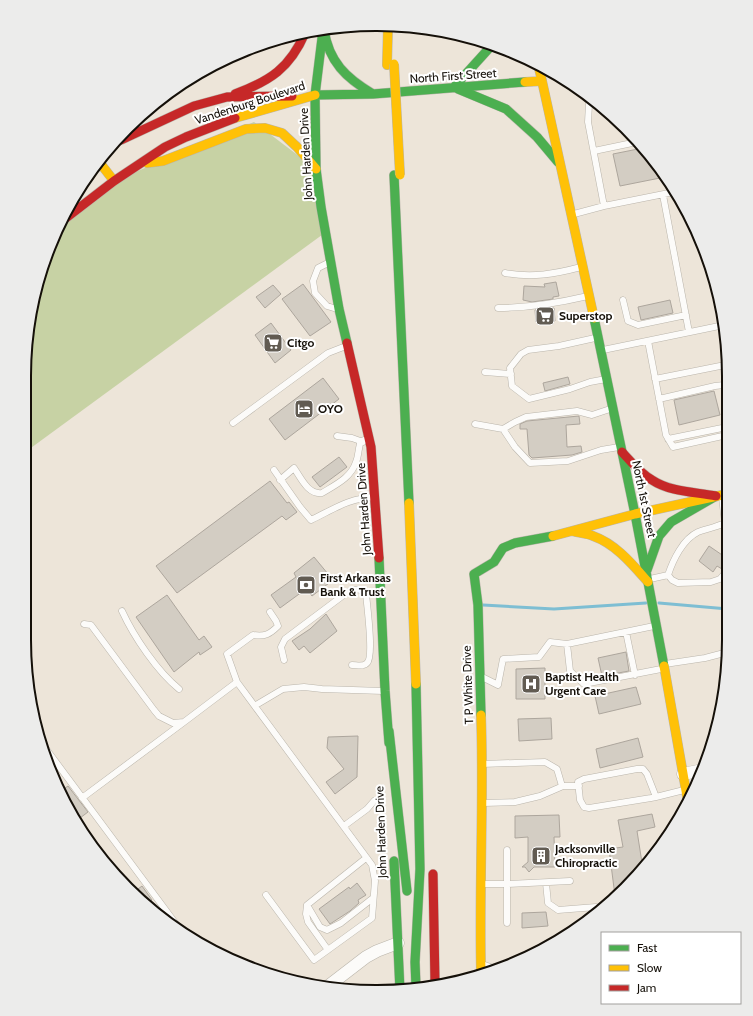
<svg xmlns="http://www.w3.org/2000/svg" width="753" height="1016" font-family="Cabin,sans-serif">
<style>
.forest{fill:#c7d2a4}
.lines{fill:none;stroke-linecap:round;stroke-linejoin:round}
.stream{stroke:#7ebed3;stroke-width:3}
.building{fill:#d3cdc3;stroke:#ada69d}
.lane-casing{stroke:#bab5ab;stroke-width:7}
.street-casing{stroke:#bab5ab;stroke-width:13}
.fast-casing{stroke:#bab5ab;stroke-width:10}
.slow-casing{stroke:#bab5ab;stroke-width:10}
.jam-casing{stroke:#bab5ab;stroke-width:10}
.lane{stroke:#fcfbf9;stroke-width:6}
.street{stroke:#fcfbf9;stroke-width:12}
.fast{stroke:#4caf50;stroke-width:9}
.slow{stroke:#ffc107;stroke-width:9}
.jam{stroke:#c62828;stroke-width:9}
.slow-bridge-casing{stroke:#bab5ab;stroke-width:10;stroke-linecap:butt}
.slow-bridge{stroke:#ffc107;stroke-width:9}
.labels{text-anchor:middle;stroke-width:4;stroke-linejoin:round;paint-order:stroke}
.street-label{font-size:12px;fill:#151009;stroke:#fff}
.poi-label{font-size:12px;font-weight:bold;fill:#151009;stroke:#fff;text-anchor:start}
.rim{fill:none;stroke:#151009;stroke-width:2}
</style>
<rect width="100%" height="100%" fill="#ede5d9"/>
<path class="forest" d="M254,122L316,169L326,232L24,453L25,354L36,285L66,218L114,181Z"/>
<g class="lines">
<path class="stream" d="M659,603L728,609
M483,605L554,609L646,603"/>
</g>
<path class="building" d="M643,148L656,162L665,177L620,186L613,154Z
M556,282L559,296L553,297V299L532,302L523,300L524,286L545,287L544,284Z
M303,284L331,322L310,336L282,299Z
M273,285L281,294L265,308L256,297Z
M670,300L673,313L641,320L638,307Z
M554,308L555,321L536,322L535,310Z
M271,323L291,350L275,363L255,335Z
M568,377L570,384L545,391L543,383Z
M323,378L339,399L285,440L269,419Z
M714,391L720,415L679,425L674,400Z
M579,416L580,424L566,425L567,447L581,446L582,452L572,455L532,458L529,455L527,429H520V424L527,421Z
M339,457L347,467L320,487L312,477Z
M270,481L287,503L289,502L297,512L286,520L282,516L177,593L156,566Z
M709,546L728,559V568L722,569L717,566L713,572L699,561Z
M314,557L333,580L312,596L306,589L280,608L271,595L296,577L294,573Z
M167,595L199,640L204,636L212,647L200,655L199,652L174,672L136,617Z
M326,614L337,631L310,653L304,646L299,650L292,641L310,629Z
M626,652L629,671L602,676L598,658Z
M545,668V699H516V669Z
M636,687L641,704L599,714L595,696Z
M551,718L552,739L519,741L518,719Z
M358,736L357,777L335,794L326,782L344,769L327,748L328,737Z
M638,738L643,757L600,768L596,749Z
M68,786L88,812L76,821L71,816L61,791Z
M652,814L655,827L637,831L643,869L615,896L609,849L623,847L618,820Z
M559,815L560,837H554L555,867H534L529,872L525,867H522L528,862V837L515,838V816Z
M357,883L366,895L358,900L359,903L350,911L330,924L319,909L349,887L350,889Z
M142,886L152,900L145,905L134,892Z
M546,912L548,926L522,928V913Z"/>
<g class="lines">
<defs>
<path id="lane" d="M593,100L589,104L588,122L604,206
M594,151L637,142
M663,195L689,332
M574,214L604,206L674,192
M330,262L318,268L313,281L315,293L327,306L337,309
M505,273C532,278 555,274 581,267
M623,300L628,321L638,325L686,315
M498,308C529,308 558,303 588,296
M595,338L559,346L528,350L521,354L510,368L512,386L529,399L570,389L590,382L606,379
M648,341L666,435L673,447L727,435
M603,350L724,325
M485,372L511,374
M655,379L720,366L726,367
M659,399L715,386L724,385L726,388
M233,423L328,353L346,346
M475,424L503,429L515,422L526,417L577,411L592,415L610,409
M503,429L515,447L530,463L568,461L601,450L619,447
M337,436L352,438L363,442
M668,439L727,427
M274,470L300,507L311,520C334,509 349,498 375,497
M280,480L294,468C301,478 308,495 322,493C335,485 351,478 356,462C359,455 358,448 361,441L367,439
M668,575C673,560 683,539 698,532C707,529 716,527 725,523L722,497
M668,575L672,580L678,583L711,582L720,579L726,572
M650,579L668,575
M122,611C134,637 157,671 179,689
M84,624L91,625L154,710L159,716L173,723L184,722L237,682L372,865L375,881L372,918L314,960L266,895
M626,632L635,675
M567,644L570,671L584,684L661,669
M284,660L281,647L285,639L349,591C356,589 361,588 366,594C367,605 374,657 367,663C364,667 357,665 352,665
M665,664L705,658L728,652
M482,677L498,685L503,659L539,657L550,642L567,644L654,626
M237,682L227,654L253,635C265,637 270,634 278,626L276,621L270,612
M256,705L283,689L304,687L322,689L383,691
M41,742L179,928
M482,764L545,762L557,769L562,786
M656,797L647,774L643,769H637L584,779L578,782L580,800L584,807L589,808L651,798L656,797L684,790
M82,798L184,722
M484,803L515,802L540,796L563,786H579
M344,826L367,809L374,801
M507,850V923
M546,883L548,903L558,910L596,907
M481,884H507L570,881
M307,905L320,927L327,930L341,923L373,898
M328,950L308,922L306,914L307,905L366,858
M482,964L496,969"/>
<path id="street" d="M683,774L703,770
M327,987L366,957L377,951L398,943"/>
<path id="fast" d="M323,30L315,95L316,169L321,207L339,309L347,343
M324,30C329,62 346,78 373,94
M454,87L493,44
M458,89L506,109L537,137L558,162
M315,95L373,94L525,82
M394,175L409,503
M594,318L635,514L664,666
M379,558L385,691L389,743
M647,570L659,536L671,522L716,496
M481,715L478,605L474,574L494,562L503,548L515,543L553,536
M389,731L407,891
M394,861L400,991
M416,987L415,962L420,869L416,684"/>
<path id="slow" d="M538,64L542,81
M387,65L388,26
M525,82L542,81L594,318
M235,118L315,95
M100,163L114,181
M147,163L163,161L246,129L265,128L282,133L297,147L316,169
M409,503L416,684
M572,531C579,533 587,533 593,536C616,544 633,565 648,582
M553,536L635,514L727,494
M664,666L688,802
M481,972C479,886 484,800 481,715"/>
<path id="jam" d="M235,94C270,81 290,68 305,33
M121,140L194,106L227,97L292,96
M66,218L114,181L165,147L186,137L235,118
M347,343L371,447L379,558
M622,452C631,462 640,473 652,480C670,492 695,492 716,496
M433,874L435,983"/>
</defs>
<use href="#lane" class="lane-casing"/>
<use href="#street" class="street-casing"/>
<use href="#fast" class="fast-casing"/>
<use href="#slow" class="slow-casing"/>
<use href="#jam" class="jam-casing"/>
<use href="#lane" class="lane"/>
<use href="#street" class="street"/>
<use href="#fast" class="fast"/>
<use href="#slow" class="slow"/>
<use href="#jam" class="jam"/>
<defs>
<path id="slow-bridge" d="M394,64L400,175"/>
</defs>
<use href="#slow-bridge" class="slow-bridge-casing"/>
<use href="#slow-bridge" class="slow-bridge"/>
</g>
<defs>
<symbol id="supermarket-square" viewBox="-11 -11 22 22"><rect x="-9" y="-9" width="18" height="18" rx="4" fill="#615b52" stroke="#fff"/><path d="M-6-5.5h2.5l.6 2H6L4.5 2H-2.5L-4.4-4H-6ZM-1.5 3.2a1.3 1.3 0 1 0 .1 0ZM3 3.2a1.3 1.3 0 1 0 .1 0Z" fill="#fff"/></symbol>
<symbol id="hotel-square" viewBox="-11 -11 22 22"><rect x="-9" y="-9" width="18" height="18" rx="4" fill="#615b52" stroke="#fff"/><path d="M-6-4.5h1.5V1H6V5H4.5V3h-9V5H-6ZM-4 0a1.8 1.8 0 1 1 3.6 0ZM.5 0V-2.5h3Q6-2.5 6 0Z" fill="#fff"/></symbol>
<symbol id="bank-square" viewBox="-11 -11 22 22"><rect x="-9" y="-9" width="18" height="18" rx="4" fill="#615b52" stroke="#fff"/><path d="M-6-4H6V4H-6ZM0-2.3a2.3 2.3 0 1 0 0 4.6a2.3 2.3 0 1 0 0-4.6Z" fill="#fff"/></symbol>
<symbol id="hospital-square" viewBox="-11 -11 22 22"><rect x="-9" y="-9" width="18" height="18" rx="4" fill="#615b52" stroke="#fff"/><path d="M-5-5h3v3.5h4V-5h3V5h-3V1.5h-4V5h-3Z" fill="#fff"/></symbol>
<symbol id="building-square" viewBox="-11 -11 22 22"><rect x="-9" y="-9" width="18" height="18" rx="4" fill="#615b52" stroke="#fff"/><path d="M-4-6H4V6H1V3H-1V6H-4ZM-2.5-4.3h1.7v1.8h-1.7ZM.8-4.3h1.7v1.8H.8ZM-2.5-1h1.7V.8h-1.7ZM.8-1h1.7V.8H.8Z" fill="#fff"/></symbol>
</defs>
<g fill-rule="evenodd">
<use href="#supermarket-square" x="534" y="305" width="22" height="22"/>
<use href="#supermarket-square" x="262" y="332" width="22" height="22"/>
<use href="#hotel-square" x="293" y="398" width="22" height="22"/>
<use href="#bank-square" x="295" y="574" width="22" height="22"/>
<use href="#hospital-square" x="520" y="673" width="22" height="22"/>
<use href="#building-square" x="530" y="845" width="22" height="22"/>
</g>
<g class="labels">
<g class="street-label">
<text transform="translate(453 76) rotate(-4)" y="4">North First Street</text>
<text transform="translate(250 103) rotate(-18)" y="4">Vandenburg Boulevard</text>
<text transform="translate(306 154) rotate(-93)" y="4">John Harden Drive</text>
<text transform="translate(644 499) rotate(78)" y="4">North 1st Street</text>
<text transform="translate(364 509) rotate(-94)" y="4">John Harden Drive</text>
<text transform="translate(468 685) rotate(-92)" y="4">T P White Drive</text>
<text transform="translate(381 832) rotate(-92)" y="4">John Harden Drive</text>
</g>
<g class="poi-label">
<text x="559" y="320">Superstop</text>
<text x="287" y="347">Citgo</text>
<text x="318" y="413">OYO</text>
<text x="320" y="582">First Arkansas<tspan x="320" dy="14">Bank &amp; Trust</tspan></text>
<text x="545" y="681">Baptist Health<tspan x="545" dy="14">Urgent Care</tspan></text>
<text x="555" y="853">Jacksonville<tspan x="555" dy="14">Chiropractic</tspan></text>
</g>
</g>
<path d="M0 0H753V1016H0ZM376 31H377A345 345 0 0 1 722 376V640A345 345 0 0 1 377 985H376A345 345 0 0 1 31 640V376A345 345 0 0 1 376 31Z" fill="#ececeb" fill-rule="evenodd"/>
<path class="rim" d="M376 31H377A345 345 0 0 1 722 376V640A345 345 0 0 1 377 985H376A345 345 0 0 1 31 640V376A345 345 0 0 1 376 31Z"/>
<rect x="601" y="932" width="140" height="72" fill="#ffffff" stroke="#a19f9d"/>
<rect x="609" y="945" width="20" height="6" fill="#4caf50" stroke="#a19f9d"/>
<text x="637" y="952" font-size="12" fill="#151009">Fast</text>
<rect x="609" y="965" width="20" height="6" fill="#ffc107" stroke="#a19f9d"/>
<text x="637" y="972" font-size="12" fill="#151009">Slow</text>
<rect x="609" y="985" width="20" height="6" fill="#c62828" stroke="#a19f9d"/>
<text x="637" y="992" font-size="12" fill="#151009">Jam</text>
</svg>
